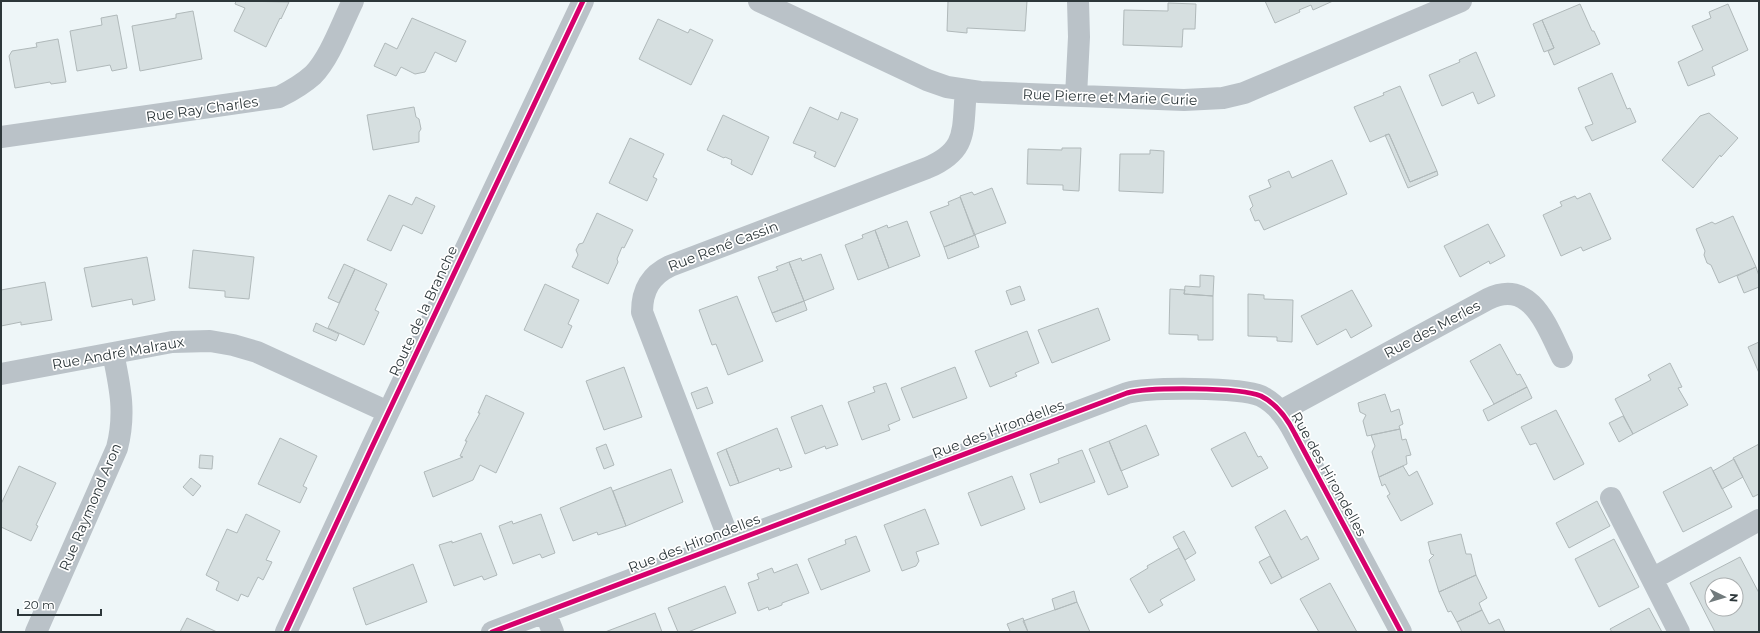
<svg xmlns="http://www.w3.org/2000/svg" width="1760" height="633" font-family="Montserrat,sans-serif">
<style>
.building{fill:#d6dfe0;stroke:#b0b9ba;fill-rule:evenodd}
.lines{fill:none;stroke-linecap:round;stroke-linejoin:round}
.street{stroke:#bac2c8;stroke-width:22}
.cycleway-casing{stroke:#fff;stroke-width:8}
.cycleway{stroke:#d6006c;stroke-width:5}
.labels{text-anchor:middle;stroke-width:3.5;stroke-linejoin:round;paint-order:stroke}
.street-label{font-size:14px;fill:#2d373a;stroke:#fff}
</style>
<rect width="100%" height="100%" fill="#eef6f8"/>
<path class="building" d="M236,1L289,2L281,19L280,18L266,47L234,31L245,8L235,4Z
M948,1H1027L1025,31L967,28V33L947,31Z
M1265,1H1333L1313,10L1311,5L1299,10L1300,12L1275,23Z
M1168,3L1196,4L1195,29H1183L1182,47L1123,45L1124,10L1168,11Z
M1580,4L1592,31H1594L1600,44L1554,65L1548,51L1554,48L1542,20Z
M1728,4L1748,50L1712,67L1715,75L1688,86L1678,62L1703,50L1692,26L1711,18L1709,12Z
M193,11L202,59L140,71L132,26L176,18V14Z
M117,15L127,68L112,71L110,65L77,71L70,31L102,25L101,18Z
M412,18L466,41L456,62L435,52L425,72L415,74L401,67L396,76L374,66L385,43L397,49Z
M658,19L688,33L690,29L713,40L691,85L639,59Z
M1542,20L1554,48L1544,52L1533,24Z
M58,39L66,82L51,84L50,82L15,88L9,56L12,51L37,47L36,43Z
M1476,52L1495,96L1478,104L1473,92L1442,106L1429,75L1460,62L1459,60Z
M1612,73L1627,109L1630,108L1636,122L1592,141L1585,127L1593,124L1578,88Z
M1400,86L1437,171L1410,182L1389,134L1370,142L1354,107L1384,95L1383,93Z
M414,107L416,117L419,119L421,129L419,132V142L373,150L367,115Z
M810,107L838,120L841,112L858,119L835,167L814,157L816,152L793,143Z
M1709,113L1738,138L1721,157L1720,155L1693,188L1662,160L1700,116Z
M723,115L769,137L752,175L731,164L732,160L725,157L724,158L707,150Z
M1389,134L1410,182L1437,171L1438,175L1408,188L1385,135Z
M630,138L664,154L653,177L657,179L647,201L609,183Z
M1062,148H1081L1079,191L1063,190V185L1027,184L1028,149L1062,150Z
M1150,150L1164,151L1163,193L1119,191L1120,154H1150Z
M1332,160L1347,194L1264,230L1259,220L1255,221L1250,209L1253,206L1249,196L1271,187L1268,180L1289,171L1292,178Z
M992,188L1006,223L974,235L960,196L972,192L974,195Z
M1590,193L1611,239L1583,251L1581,247L1561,256L1543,215L1562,206L1560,202L1575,196L1577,199Z
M389,195L412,205L416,197L435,206L422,234L403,225L391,251L367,240Z
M960,197L975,235L944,247L930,212L949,205L948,202Z
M597,213L633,230L624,248L622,247L617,259L618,262L608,284L572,267L578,255L576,250L579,244L583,243Z
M1733,216L1756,267L1719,283L1711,265L1707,263L1704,255L1705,251L1696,229L1712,222L1715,224Z
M907,221L920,256L889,268L875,230L887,225L888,228Z
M1488,224L1505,256L1490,264L1489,261L1460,277L1444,246Z
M875,230L889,268L858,280L845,245L863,238L862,235Z
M975,235L979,247L948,259L944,247Z
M193,250L254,257L249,299L225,297V291L189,288Z
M821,254L834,289L804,301L789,262L801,258L802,261Z
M147,257L155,300L133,305L132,299L92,307L84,268Z
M789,262L804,301L772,313L758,277L778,270L776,267Z
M344,264L355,269L339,303L328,298Z
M1756,267L1759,276V287L1744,293L1737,276Z
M355,269L387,284L375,310L379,312L364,345L328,328Z
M1200,275L1214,276L1213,296L1184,294L1185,286L1200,287Z
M45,282L52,320L21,325V322L1,326V290Z
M545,284L579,300L568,324L572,326L562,348L524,330Z
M1020,286L1025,300L1011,305L1006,291Z
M1170,289L1185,290L1184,294L1213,296V340H1198V335L1169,334Z
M1352,290L1372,326L1351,338L1346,329L1317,345L1301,316Z
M1248,294L1264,295V299L1293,300L1292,342L1277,341V337L1248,336Z
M737,296L763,361L728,375L716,344L712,345L699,310Z
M804,301L807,310L776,322L772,313Z
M1098,308L1110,340L1052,363L1038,330Z
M316,323L339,334L336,341L313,331Z
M1027,331L1039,363L1015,373L1017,376L990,387L975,351Z
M1759,342V373L1748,347Z
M1500,344L1517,375L1520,374L1527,387L1494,404L1470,361Z
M1670,363L1682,387L1678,388L1688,405L1633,434L1615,399L1651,380L1648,375Z
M624,367L642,417L604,430L586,381Z
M955,367L967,398L913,418L901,388Z
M886,383L900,420L888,425L890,430L862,440L848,402L875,392L873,387Z
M707,387L713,403L697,409L691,393Z
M1527,387L1532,398L1488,421L1483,410Z
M1385,394L1391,412L1399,409L1403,424L1399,426L1400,429L1367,436L1363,421L1366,415L1360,412L1358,403Z
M486,395L524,413L496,473L480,465L473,480L433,497L424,472L463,457L460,456L467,441H465L480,413H478Z
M822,405L838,445L826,449L825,446L805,454L791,417Z
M1556,410L1584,464L1554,480L1536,443L1530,445L1521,427Z
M1623,416L1633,434L1619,442L1609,423Z
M1146,425L1159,455L1121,471L1109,441Z
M777,428L792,467L780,471L779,468L739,483L726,449Z
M1400,429L1402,440L1406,439L1411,455L1406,456L1407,464L1379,477L1372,452L1375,446L1371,435Z
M1245,432L1258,457L1261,456L1268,468L1232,487L1211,449Z
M280,438L317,456L303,486L307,488L300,503L258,484Z
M1109,441L1128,487L1108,495L1089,449Z
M606,444L614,465L604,469L596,448Z
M1759,444V494L1753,497L1733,458Z
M726,449L739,483L730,486L717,453Z
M1082,450L1095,482L1040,503L1030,474L1059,463L1058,459Z
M200,455L213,456L212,469L199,468Z
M1734,459L1743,477L1722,489L1713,471Z
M19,466L56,483L36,525L38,526L31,541L1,527V504Z
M1403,466L1409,476L1417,471L1433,504L1401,521L1387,496L1390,494L1385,484L1382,486L1379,477Z
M1711,467L1732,507L1683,532L1663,492Z
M671,469L683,502L626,526L613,491Z
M1012,476L1025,509L981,526L968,493Z
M191,478L201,486L193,496L183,487Z
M611,487L626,526L598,535L597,532L573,541L560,508Z
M1597,501L1610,526L1569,548L1556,523Z
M925,509L939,544L916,552L919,561L916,566L902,571L884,525Z
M1285,510L1301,540L1307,536L1319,559L1282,578L1255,527Z
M246,514L280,531L266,560L272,562L263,580L258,577L248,597L241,594L238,601L216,590L219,582L206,575L227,529L237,533Z
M541,514L555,553L542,558L540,554L513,564L499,526L512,521L513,524Z
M1184,531L1196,553L1185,560L1173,537Z
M481,533L497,575L484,580L482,576L454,586L439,545L452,541V543Z
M1461,534L1466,554H1471L1476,575L1439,592L1429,560L1434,555L1431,554L1428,542Z
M856,536L870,571L821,590L808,559L846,544L845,540Z
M1614,539L1639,587L1599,607L1575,559Z
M1179,548L1195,580L1160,600L1163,605L1149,613L1130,579L1148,568L1147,566Z
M1270,556L1282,578L1271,584L1259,562Z
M1740,557L1759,593V632H1715L1690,583ZM1712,585H1736V609H1712Z
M413,564L427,602L366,625L353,588Z
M797,564L809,593L782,603V605L769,610L768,607L758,611L748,583L759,579L757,574L772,568L774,573Z
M1476,575L1487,598L1479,603L1482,610L1457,622L1451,611L1448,612L1439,592Z
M1330,583L1357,632H1319L1300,599Z
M725,586L736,613L688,632H678L668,608Z
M1074,591L1077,602L1055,610L1052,599Z
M1077,602L1090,632H1028L1023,621Z
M1649,608L1662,632H1612L1610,629Z
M1482,610L1489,624L1499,619L1505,632H1462L1457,622Z
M655,613L662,632H605Z
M187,618L217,632H180Z
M1023,618L1028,632H1007L1010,631L1007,624Z"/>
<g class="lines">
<path class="street" d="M759,1L927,80L947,87L980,92L1184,100L1223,98L1244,93L1461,1
M1076,96L1079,37L1078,1
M1,137L279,97C291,91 303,84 313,75C330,58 342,23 353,1
M1,374L172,342L210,341L233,345L257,352L388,412
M1281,411L1488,299C1531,278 1547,327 1562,357
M1611,498L1679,632
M730,542L642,312C642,290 651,275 670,266L927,168C969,150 962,130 966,90
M1652,579L1759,520
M545,612L553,632
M36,632L117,448C126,413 120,387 113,353
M286,632L371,449L583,1
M492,632L1127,393C1149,387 1240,387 1261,396C1277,404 1287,418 1295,434L1401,632"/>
<defs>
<path id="cycleway" d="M286,632L371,449L583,1
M492,632L1127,393C1149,387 1240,387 1261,396C1277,404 1287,418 1295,434L1401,632"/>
</defs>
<use href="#cycleway" class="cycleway-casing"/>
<use href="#cycleway" class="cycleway"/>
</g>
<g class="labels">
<g class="street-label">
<text transform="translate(1110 97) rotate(2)" y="5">Rue Pierre et Marie Curie</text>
<text transform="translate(202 109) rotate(-8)" y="5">Rue Ray Charles</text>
<text transform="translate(723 246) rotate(-21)" y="5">Rue René Cassin</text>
<text transform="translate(423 311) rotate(-65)" y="5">Route de la Branche</text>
<text transform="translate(1432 329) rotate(-28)" y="5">Rue des Merles</text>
<text transform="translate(118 353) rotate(-10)" y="5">Rue André Malraux</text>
<text transform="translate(998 429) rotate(-21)" y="5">Rue des Hirondelles</text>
<text transform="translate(1329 474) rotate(61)" y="5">Rue des Hirondelles</text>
<text transform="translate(90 507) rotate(-67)" y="5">Rue Raymond Aron</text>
<text transform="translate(694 543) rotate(-21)" y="5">Rue des Hirondelles</text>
</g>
</g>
<rect width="1760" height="633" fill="none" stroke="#2d373a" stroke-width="4"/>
<g transform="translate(1724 597) rotate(95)"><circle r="19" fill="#ffffff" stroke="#abafb0"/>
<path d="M0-3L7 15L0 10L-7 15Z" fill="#717a7c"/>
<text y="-6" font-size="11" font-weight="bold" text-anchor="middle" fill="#2d373a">N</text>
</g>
<path d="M18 609v6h83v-6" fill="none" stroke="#2d373a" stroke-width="2"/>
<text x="24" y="609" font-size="12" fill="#2d373a" stroke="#ffffff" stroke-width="3" paint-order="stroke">20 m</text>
</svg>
